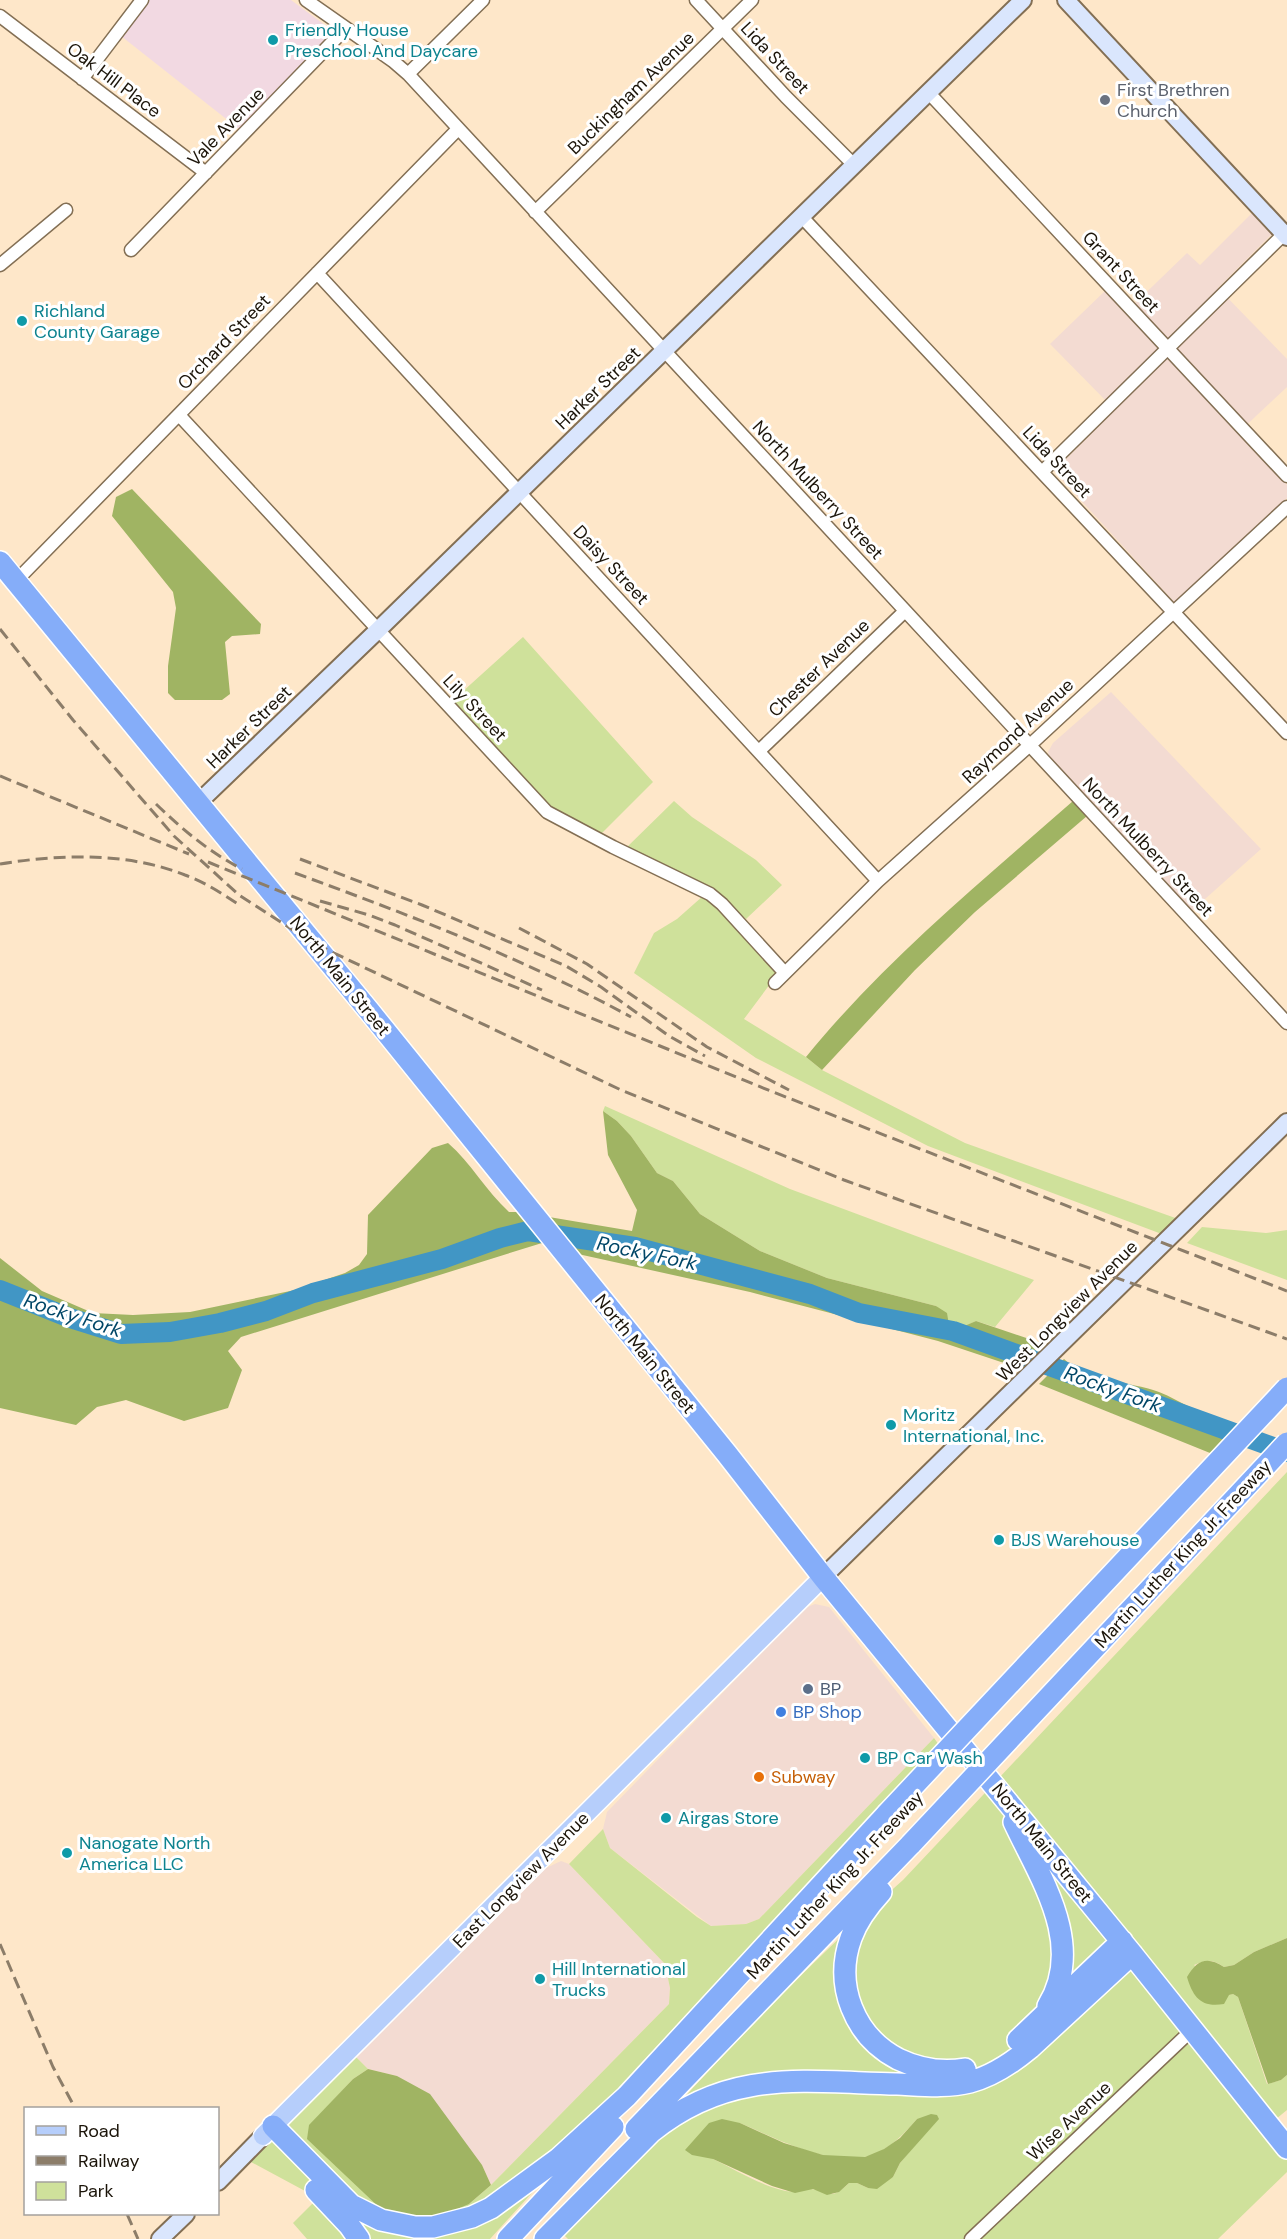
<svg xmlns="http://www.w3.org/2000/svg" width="1287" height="2239" font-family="'DM Sans',sans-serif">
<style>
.commercial{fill:#f3dbd2}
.education{fill:#f2d9e2}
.green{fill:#cfe19b;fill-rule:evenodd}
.forest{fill:#a0b463}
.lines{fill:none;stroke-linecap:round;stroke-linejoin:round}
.river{stroke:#4196c5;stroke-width:20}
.street-casing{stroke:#836f54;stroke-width:15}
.secondary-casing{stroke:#836f54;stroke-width:20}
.primary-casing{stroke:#fff;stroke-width:21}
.highway-casing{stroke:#fff;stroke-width:24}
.street{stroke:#fff;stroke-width:12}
.secondary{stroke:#dae6fd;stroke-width:16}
.primary{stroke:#b6cefb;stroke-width:18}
.highway{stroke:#85adf9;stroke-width:21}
.rail{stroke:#8c7d69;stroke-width:3;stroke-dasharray:12 6;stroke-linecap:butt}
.highway-bridge-casing{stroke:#fff;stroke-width:24;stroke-linecap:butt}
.highway-bridge{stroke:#85adf9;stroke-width:21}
.culture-dot{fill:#0f9aa8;stroke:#fff;stroke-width:2}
.worship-dot{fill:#6b7280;stroke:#fff;stroke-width:2}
.service-dot{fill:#5c6f8a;stroke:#fff;stroke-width:2}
.shop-dot{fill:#3f7fe0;stroke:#fff;stroke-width:2}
.food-dot{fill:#e8710a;stroke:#fff;stroke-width:2}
.labels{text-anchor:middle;stroke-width:6;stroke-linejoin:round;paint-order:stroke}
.culture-label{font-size:18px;fill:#0d838f;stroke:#fff;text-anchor:start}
.street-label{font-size:18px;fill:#1b1409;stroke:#fff}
.worship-label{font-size:18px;fill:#5b616d;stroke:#fff;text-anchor:start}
.service-label{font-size:18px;fill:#4e5e75;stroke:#fff;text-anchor:start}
.shop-label{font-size:18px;fill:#366cbe;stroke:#fff;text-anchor:start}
.food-label{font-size:18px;fill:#c56008;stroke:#fff;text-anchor:start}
.water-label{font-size:20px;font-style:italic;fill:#004667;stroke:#fff}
</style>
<rect width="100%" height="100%" fill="#fee7c9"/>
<path class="commercial" d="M1253,212L1272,234L1218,288L1287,359V387L1238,433L1287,485V498L1175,603L1054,471L1115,410L1050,344L1107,289L1128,310L1187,253L1200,265Z
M1111,692L1261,849L1186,916L1050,761L1048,752L1053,743Z
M815,1604L829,1607L934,1738L759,1919L746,1924L711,1926L610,1848L603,1829L607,1812L805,1608Z
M561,1861L569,1864L665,1964L670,1988L669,2004L491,2185L482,2165L397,2076L368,2069L355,2056L544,1869Z"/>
<path class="education" d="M148,0H291L333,31L239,129L121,36Z"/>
<path class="green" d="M523,637L653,782L602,833L560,814L543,801L451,702Z
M674,801L692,817L756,860L782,885L746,919L711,888L625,849Z
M703,896L737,928L779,972L744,1019L806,1057L822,1070L965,1143L1181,1220L1167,1236L928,1146L756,1058L634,973L654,933L677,919Z
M605,1106L790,1189L1034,1280L995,1327L976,1321L960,1329L949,1325L936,1306L827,1278L760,1251L700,1214L673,1181L657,1173L631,1136L617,1121L603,1111Z
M1202,1227L1266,1233L1287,1230V1280L1187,1243Z
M1287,1472V1938L1254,1952L1234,1965L1224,1967C1212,1959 1207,1960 1194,1965L1228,1995L1233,1994L1238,1997L1267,2084L1281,2080L1287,2075V2110L1276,2119L1287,2133V2172L1218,2239H568L562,2233C671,2111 780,1988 903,1880ZM917,2119L916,2144L900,2163L893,2177L868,2188L857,2183H849C828,2203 831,2190 811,2189C804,2188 798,2193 793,2192C768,2190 736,2170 713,2159L740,2123C775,2138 826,2165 865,2157C887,2152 903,2135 917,2119Z
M934,1738L939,1745L490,2239H307L293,2223L318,2198L251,2162L355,2056L368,2069L353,2079L310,2125L469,2204L491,2185L669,2004L670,1988L665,1964L569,1864L603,1829L610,1848L697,1917L711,1926L746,1924L759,1919Z"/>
<path class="forest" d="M132,489L261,624L260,634L232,636L225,642L230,694L222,700H175L168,693V666L176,608L173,592L112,516L116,497Z
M1073,801L1087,816L975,912L915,970L822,1070L806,1057C884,961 981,882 1073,801Z
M603,1111L617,1121L631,1136L657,1173L673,1181L700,1214L760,1251L827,1278L936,1306L947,1313L949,1325L960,1328L976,1321L1053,1347L1024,1375L1013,1366L938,1341L750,1292L578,1254L549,1217L632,1231L637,1210L608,1155Z
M448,1143C471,1163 486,1191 509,1212H519L542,1243L241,1337L228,1351L242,1370L228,1408L184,1421L126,1400L97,1407L76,1425L0,1408V1258L42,1291L93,1313L133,1315L190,1312L295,1290L345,1273L359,1265L367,1254L368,1215L432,1148Z
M1064,1359C1088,1382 1129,1381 1159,1392C1170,1396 1181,1403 1192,1408C1208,1416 1218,1420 1226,1436L1210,1453L1039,1384Z
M1287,1938V2075L1281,2080L1268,2084L1238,1997L1233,1994L1229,1995L1224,2004C1201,2008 1193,1997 1187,1977C1197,1960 1207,1956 1224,1967L1234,1965L1254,1952Z
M368,2069L397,2076L430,2094L482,2165L491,2185L469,2204L438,2217L407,2218L383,2211L307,2139L309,2125L353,2079Z
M931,2114L937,2115L939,2119L900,2163L893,2177L877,2189L868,2188L857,2183H849L839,2192L827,2195L813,2189L795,2193L772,2186L713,2159L692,2155L685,2150L709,2123L722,2119L740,2123L784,2143L823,2155L865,2157L884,2149L900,2138L917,2119Z"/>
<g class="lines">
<path class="river" d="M0,1290L70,1318L121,1334L170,1332L220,1323L266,1311L313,1293L442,1259L500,1238L528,1231L635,1247L810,1294L859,1313L953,1331L1287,1452"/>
<defs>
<path id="street" d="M306,0L393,61L408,74L1287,1023
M696,0L786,97L854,165
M0,16L206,173
M408,74L483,0
M82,79L142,0
M928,92L1287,476
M535,212L752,0
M801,216L1287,733
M131,250L346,28
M0,265L66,210
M317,273L878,881
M179,415L547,812L613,847L710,894L722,904L785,973
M1042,472L1287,231
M16,581L458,129
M759,751L905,611
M775,983L878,881L1030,745L1287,507
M971,2239L1193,2029"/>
<path id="secondary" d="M1066,0L1287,237
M199,802L378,630L1023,0
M823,1577L1287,1122
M218,2182L263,2136
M160,2239L186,2214"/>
<path id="primary" d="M263,2136L823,1577"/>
<path id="highway" d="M0,562L370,1012L727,1454L823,1577L1132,1954L1287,2148
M1014,1822C1040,1878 1086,1944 1048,2006
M881,1892C869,1905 857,1921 851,1938C834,1985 854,2036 898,2059C919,2069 942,2073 965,2069
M1018,2040L1122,1941
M273,2126L351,2205L381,2220L415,2227H433L472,2217L491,2208L558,2159L627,2096L887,1814
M636,2129L911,1844
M316,2190L349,2225L359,2239
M508,2239L613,2127
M545,2239L651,2132C730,2068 803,2082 897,2084C921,2085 947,2088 970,2082C993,2076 1012,2063 1030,2048L1132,1954"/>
</defs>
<use href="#street" class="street-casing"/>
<use href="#secondary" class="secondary-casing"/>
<use href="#primary" class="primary-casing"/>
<use href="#highway" class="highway-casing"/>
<use href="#street" class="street"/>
<use href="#secondary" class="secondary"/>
<use href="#primary" class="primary"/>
<use href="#highway" class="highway"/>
<path class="rail" d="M0,629L73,720L174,836L239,895L313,943L621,1090L844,1180L1287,1339
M0,776L189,854
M156,804C183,830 209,852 242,869
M300,859L422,905L566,966L601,987L669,1036L705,1056
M208,862L773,1092L1287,1291
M0,864C61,854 127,852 185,875C205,882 224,895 241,906
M295,873C409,915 523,958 631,1017
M320,901L369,915L395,925L542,990
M519,928L587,964L707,1047L789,1090
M0,1944L53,2067L75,2108
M127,2214L138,2239"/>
<defs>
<path id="highway-bridge" d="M887,1814L1287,1388
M911,1844L1287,1443"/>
</defs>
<use href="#highway-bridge" class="highway-bridge-casing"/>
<use href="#highway-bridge" class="highway-bridge"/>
</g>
<g class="culture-dot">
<circle cx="273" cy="40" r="6"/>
<circle cx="22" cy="321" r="6"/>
<circle cx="891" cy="1425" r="6"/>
<circle cx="999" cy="1540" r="6"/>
<circle cx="865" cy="1758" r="6"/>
<circle cx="666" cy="1818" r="6"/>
<circle cx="67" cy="1853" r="6"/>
<circle cx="540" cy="1979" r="6"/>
</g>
<circle class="worship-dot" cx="1105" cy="100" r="6"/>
<circle class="service-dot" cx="808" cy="1689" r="6"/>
<circle class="shop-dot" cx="781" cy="1712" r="6"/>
<circle class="food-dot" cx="759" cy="1777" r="6"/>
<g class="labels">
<g class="culture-label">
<text x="285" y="36">Friendly House<tspan x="285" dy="21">Preschool And Daycare</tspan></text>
<text x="34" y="317">Richland<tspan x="34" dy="21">County Garage</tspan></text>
<text x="903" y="1421">Moritz<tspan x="903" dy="21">International, Inc.</tspan></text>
<text x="1011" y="1546">BJS Warehouse</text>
<text x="877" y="1764">BP Car Wash</text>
<text x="678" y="1824">Airgas Store</text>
<text x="79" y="1849">Nanogate North<tspan x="79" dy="21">America LLC</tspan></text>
<text x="552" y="1975">Hill International<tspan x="552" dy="21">Trucks</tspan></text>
</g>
<g class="street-label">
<text transform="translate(775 58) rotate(47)" y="6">Lida Street</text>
<text transform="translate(114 80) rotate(37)" y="6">Oak Hill Place</text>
<text transform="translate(631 93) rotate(-44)" y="6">Buckingham Avenue</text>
<text transform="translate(226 127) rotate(-46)" y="6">Vale Avenue</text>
<text transform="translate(1121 272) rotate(47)" y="6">Grant Street</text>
<text transform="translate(224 342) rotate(-46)" y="6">Orchard Street</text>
<text transform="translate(598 388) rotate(-44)" y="6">Harker Street</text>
<text transform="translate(1057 462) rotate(47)" y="6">Lida Street</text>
<text transform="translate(818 490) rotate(47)" y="6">North Mulberry Street</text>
<text transform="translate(611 565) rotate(47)" y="6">Daisy Street</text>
<text transform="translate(819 668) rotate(-44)" y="6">Chester Avenue</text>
<text transform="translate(475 708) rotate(47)" y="6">Lily Street</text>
<text transform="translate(249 727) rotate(-44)" y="6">Harker Street</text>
<text transform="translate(1018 731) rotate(-43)" y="6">Raymond Avenue</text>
<text transform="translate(1148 847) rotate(47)" y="6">North Mulberry Street</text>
<text transform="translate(340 976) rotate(51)" y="6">North Main Street</text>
<text transform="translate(1067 1311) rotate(-45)" y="6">West Longview Avenue</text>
<text transform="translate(645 1354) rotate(51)" y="6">North Main Street</text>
<text transform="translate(1183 1554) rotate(-47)" y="6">Martin Luther King Jr. Freeway</text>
<text transform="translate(1042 1843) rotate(51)" y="6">North Main Street</text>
<text transform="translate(521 1880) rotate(-45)" y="6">East Longview Avenue</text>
<text transform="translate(835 1885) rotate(-47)" y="6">Martin Luther King Jr. Freeway</text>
<text transform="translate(1069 2121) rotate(-43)" y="6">Wise Avenue</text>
</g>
<g class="worship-label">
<text x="1117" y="96">First Brethren<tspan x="1117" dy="21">Church</tspan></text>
</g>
<g class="service-label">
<text x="820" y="1695">BP</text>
</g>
<g class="shop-label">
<text x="793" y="1718">BP Shop</text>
</g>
<g class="food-label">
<text x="771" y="1783">Subway</text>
</g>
<g class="water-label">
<text transform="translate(647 1253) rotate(12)" y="7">Rocky Fork</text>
<text transform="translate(73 1315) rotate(18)" y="7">Rocky Fork</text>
<text transform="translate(1113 1389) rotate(20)" y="7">Rocky Fork</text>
</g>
</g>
<rect x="24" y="2107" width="195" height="108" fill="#ffffff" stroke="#a4a19d" stroke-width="1.5"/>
<rect x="36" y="2126" width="30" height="9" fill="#b6cefb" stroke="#a4a19d" stroke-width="1.5"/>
<text x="78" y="2137" font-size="18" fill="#1b1409">Road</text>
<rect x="36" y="2156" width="30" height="9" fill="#8c7d69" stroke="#a4a19d" stroke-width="1.5"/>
<text x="78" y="2167" font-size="18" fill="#1b1409">Railway</text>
<rect x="36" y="2182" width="30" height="18" fill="#cfe19b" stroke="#a4a19d" stroke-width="1.5"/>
<text x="78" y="2197" font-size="18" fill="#1b1409">Park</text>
</svg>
